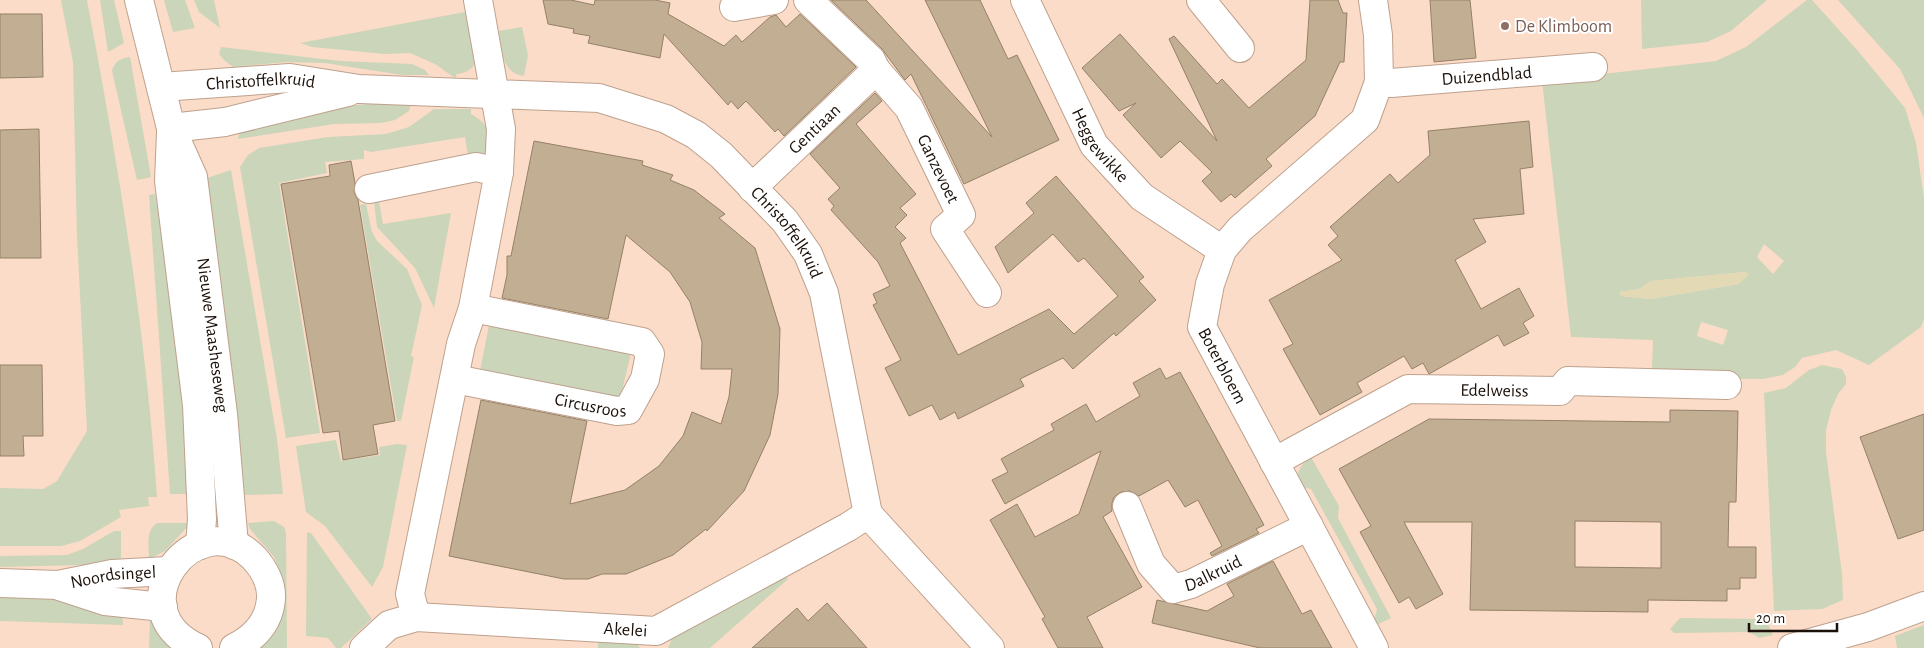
<svg xmlns="http://www.w3.org/2000/svg" width="1924" height="648" font-family="'Alegreya Sans',sans-serif">
<style>
.green{fill:#cbd5b9;fill-rule:evenodd}
.sand{fill:#e3d9b4}
.building{fill:#c2ae93;stroke:#958167;fill-rule:evenodd}
.lines{fill:none;stroke-linecap:round;stroke-linejoin:round}
.minor-casing{stroke:#bea18d;stroke-width:30}
.major-casing{stroke:#bea18d;stroke-width:30}
.minor{stroke:#fff;stroke-width:28}
.major{stroke:#fff;stroke-width:28}
.education-dot{fill:#8d6e63;stroke:#fff;stroke-width:2}
.labels{text-anchor:middle;stroke-width:4;stroke-linejoin:round;paint-order:stroke}
.education-label{font-size:18px;fill:#785e54;stroke:#fff;text-anchor:start}
.street-label{font-size:18px;fill:#1c110a;stroke:#fff}
</style>
<rect width="100%" height="100%" fill="#fbdcc8"/>
<path class="green" d="M61,0H87C118,164 146,330 157,497H148L149,506L119,510L121,517L80,541L61,546H0V488L43,489L57,481L87,431L77,236L73,62Z
M100,0H114L124,43L108,52Z
M164,0H185L195,28L173,32Z
M194,0H214L220,28L199,12Z
M1641,0H1767L1731,31L1707,42L1642,49Z
M1807,0H1812L1858,51L1905,108L1916,143L1924,198V319L1921,327L1869,365L1836,350L1802,358L1795,367L1783,375L1763,379L1657,378L1652,370L1653,340L1571,337L1542,81L1716,61L1746,47ZM1764,244L1784,261L1773,274L1757,257ZM1745,272L1739,284L1651,299L1621,296L1620,292L1639,289L1651,281ZM1701,322L1728,330L1723,345L1697,336Z
M1838,0H1924V118L1900,69Z
M470,11C475,33 490,70 457,74L455,78L435,64L410,53L385,54L312,47L300,43Z
M522,27L528,55L524,76C501,73 502,49 499,31Z
M221,47L340,61L412,64L425,70L429,75H402L325,63L287,62L233,67L224,60L219,54Z
M130,57L151,177L137,180L112,71C114,62 120,58 130,57Z
M380,103H411L409,111L395,120L381,123L334,124L238,139L240,129L346,106Z
M434,109H471V114C494,127 489,137 487,160L468,156L465,137L371,152L364,150V159L325,162L327,173L279,183L320,433L286,438L240,167L248,155L259,148L328,137L386,134L409,127Z
M231,170L277,439L283,494L242,495L207,178Z
M155,194L171,280L192,494H170L149,195Z
M374,202H379L383,224L451,213L434,308L415,268L377,227Z
M366,204L372,232L377,241L407,269L422,305L411,356L414,357L401,421H397L360,205Z
M490,320L627,347L630,357L620,399L480,371Z
M1822,365L1842,369L1846,377V384L1838,394L1831,410L1826,430V452L1842,574L1843,600L1822,609L1774,611L1764,393L1786,388L1809,370Z
M336,440L341,461L380,455L379,447L397,444L407,445L383,567L372,587L325,526L306,512L296,446Z
M1311,457L1339,506L1338,518L1391,618L1372,627L1377,609L1311,489L1299,486C1294,473 1301,465 1311,457Z
M274,521L284,527L286,533L287,648H253L283,588L280,571L274,557L250,529L248,523Z
M158,523H188L189,525L165,551L149,559C149,546 145,529 158,523Z
M114,531H121V564L0,567V556L67,555L83,549Z
M307,532L311,533L372,619L341,648H336L328,638L306,636Z
M782,572L788,579L710,648H668L673,636Z
M0,597L46,599L122,609L123,625L0,621Z
M1680,618L1766,619L1773,635L1759,638L1749,632L1674,633L1670,629Z
M150,619L158,624L180,648H149Z
M1924,625V648H1897L1895,636Z
M598,636L636,643L640,648H598Z"/>
<path class="sand" d="M1746,272L1749,275L1739,284L1651,299L1621,296L1620,292L1639,289L1651,281Z"/>
<path class="building" d="M543,0H571L594,5L595,0H655L670,3L668,14L724,46L736,35L742,42L770,17L776,15L786,27L800,14L856,67L784,136L778,129L775,132L746,101L738,109L731,101L728,105L664,34L660,58L588,43L590,36L573,33L574,29L548,24Z
M831,0H866L992,137L925,0H980L1008,59L1017,55L1059,140L964,184L911,74L905,80L882,49Z
M1310,0H1338L1343,13H1347L1344,62H1340L1315,116L1266,159L1272,166L1235,198L1231,194L1221,202L1202,181L1212,172L1180,141L1161,158L1123,115L1136,103L1119,111L1082,68L1120,34L1217,141L1169,39L1174,36L1217,84L1222,79L1249,108L1306,60Z
M1430,0H1470L1476,58L1434,62Z
M0,14H42L43,77L0,78Z
M875,93L882,101L856,124L916,194L900,208L907,215L895,227L906,238L900,243L958,355L1049,309L1074,334L1118,296L1084,258L1078,262L1053,234L1008,273L995,247L1034,213L1026,203L1056,176L1144,277L1139,281L1156,300L1116,336L1114,333L1073,369L1063,358L1020,379L1024,386L958,419L955,412L940,420L932,405L909,416L885,368L901,360L873,305L877,303L873,294L890,286L878,262L831,210L834,206L828,199L840,188L810,154Z
M1529,121L1533,167L1520,169L1524,214L1473,219L1486,242L1455,260L1481,309L1519,288L1534,316L1523,323L1529,333L1504,346L1498,335L1429,374L1423,363L1412,369L1404,356L1357,383L1362,392L1320,415L1283,349L1293,344L1269,300L1342,260L1328,245L1338,236L1330,227L1390,174L1398,183L1430,155L1428,131Z
M39,129L41,258H0V130Z
M534,141L643,161L642,165L673,175L670,180L694,190L725,214L719,218L755,248L780,329L778,394L770,435L744,491L707,531L706,529L673,555L626,574H602L588,579H564L449,556L481,400L587,421L570,504L625,490L659,466L683,436L692,412L721,424L729,397L732,369H701L702,342L690,302L670,272L626,235L608,319L502,298L507,275V256H511Z
M351,161L355,183L354,192L358,200L395,421L373,425L378,454L343,460L339,431L323,433L281,184L330,176L329,165Z
M0,365H42L43,436H23L24,456H0Z
M1160,368L1166,379L1180,372L1264,525L1256,529L1259,533L1212,556L1210,553L1222,546L1198,500L1185,507L1168,480L1139,496L1130,491L1121,492L1114,497L1112,503V511L1103,517L1142,587L1087,617L1103,648H1058L1042,619L1045,617L990,520L1017,504L1035,537L1079,514L1101,451L1005,504L992,480L1008,472L1001,459L1054,430L1051,424L1086,404L1096,422L1140,396L1133,383Z
M1670,410L1738,411L1736,502H1729L1728,547H1756V578H1740V589H1727V601L1648,600V612L1470,610L1472,522H1404L1443,594L1416,609L1409,597L1399,603L1360,532L1371,526L1339,469L1429,419L1670,422ZM1575,521L1661,522V568L1575,567Z
M1924,414V530L1898,539L1860,437Z
M1273,561L1302,614L1311,610L1332,648H1260L1152,623L1157,600L1207,611L1234,596L1227,584Z
M827,603L867,648H752L797,608L808,621Z"/>
<g class="lines">
<defs>
<g id="minor">
<path id="s1" d="M808,0L871,60L876,70L909,108L961,215L945,229L987,293"/>
<path id="s2" d="M1025,0L1094,145L1142,197L1222,250"/>
<path d="M1201,0L1240,48"/>
<path id="s3" d="M1373,0L1378,35L1379,82L1365,120L1240,229L1222,250L1210,284L1202,327L1374,648"/>
<path d="M734,7L774,0"/>
<path id="s4" d="M1379,82L1391,83L1593,67"/>
<path id="s5" d="M161,87L290,78L359,89L599,98L666,119L696,135L721,155L785,221L808,254L824,293L868,514L990,648"/>
<path d="M171,128L225,122L348,92"/>
<path id="s6" d="M752,188L876,70"/>
<path d="M369,189L476,167L499,172"/>
<path id="s7" d="M455,379L617,411L628,410L645,379L650,354L642,342L473,308"/>
<path id="s8" d="M1274,462L1408,389L1560,391L1568,381L1727,385"/>
<path id="s9" d="M1127,506L1151,564L1173,589L1191,584L1309,526"/>
<path d="M416,617L410,594L461,344L473,308L499,172L501,129L478,0"/>
<path id="s10" d="M364,648L389,625L416,617L656,631L848,527L868,514"/>
<path d="M1792,648L1868,627L1924,606"/>
</g>
<g id="major">
<path id="s11" d="M139,0L171,128L193,177L223,414L234,545"/>
<path d="M171,133L169,181L197,405L202,519L200,545"/>
<path id="s12" d="M0,583L58,585L112,574L168,571"/>
<path d="M59,586L105,601L163,607"/>
<path d="M198,648C113,609 197,500 254,558C264,569 272,584 271,599C269,623 254,638 234,648"/>
</g>
</defs>
<use href="#minor" class="minor-casing"/>
<use href="#major" class="major-casing"/>
<use href="#minor" class="minor"/>
<use href="#major" class="major"/>
</g>
<circle class="education-dot" cx="1505" cy="26" r="5"/>
<g class="labels">
<g class="education-label">
<text x="1515" y="32">De Klimboom</text>
</g>
<g class="street-label">
<text dy="6" stroke="none"><textPath href="#s4" startOffset="108">Duizendblad</textPath></text>
<text dy="6" stroke="none"><textPath href="#s5" startOffset="100">Christoffelkruid</textPath></text>
<text dy="6" stroke="none"><textPath href="#s6" startOffset="86">Gentiaan</textPath></text>
<text dy="6" stroke="none"><textPath href="#s2" startOffset="164">Heggewikke</textPath></text>
<text dy="6" stroke="none"><textPath href="#s1" startOffset="216">Ganzevoet</textPath></text>
<text dy="6" stroke="none"><textPath href="#s5" startOffset="678">Christoffelkruid</textPath></text>
<text dy="6" stroke="none"><textPath href="#s11" startOffset="345">Nieuwe Maasheseweg</textPath></text>
<text dy="6" stroke="none"><textPath href="#s3" startOffset="440">Boterbloem</textPath></text>
<text dy="6" stroke="none"><textPath href="#s8" startOffset="239">Edelweiss</textPath></text>
<text dy="6" stroke="none"><textPath href="#s7" startOffset="138">Circusroos</textPath></text>
<text dy="6" stroke="none"><textPath href="#s9" startOffset="139">Dalkruid</textPath></text>
<text dy="6" stroke="none"><textPath href="#s12" startOffset="114">Noordsingel</textPath></text>
<text dy="6" stroke="none"><textPath href="#s10" startOffset="272">Akelei</textPath></text>
</g>
</g>
<path d="M1749 623v8h88v-8" fill="none" stroke="#1c110a" stroke-width="2.5"/>
<text x="1756" y="623" font-size="15" fill="#1c110a" stroke="#ffffff" stroke-width="4" paint-order="stroke">20 m</text>
</svg>
